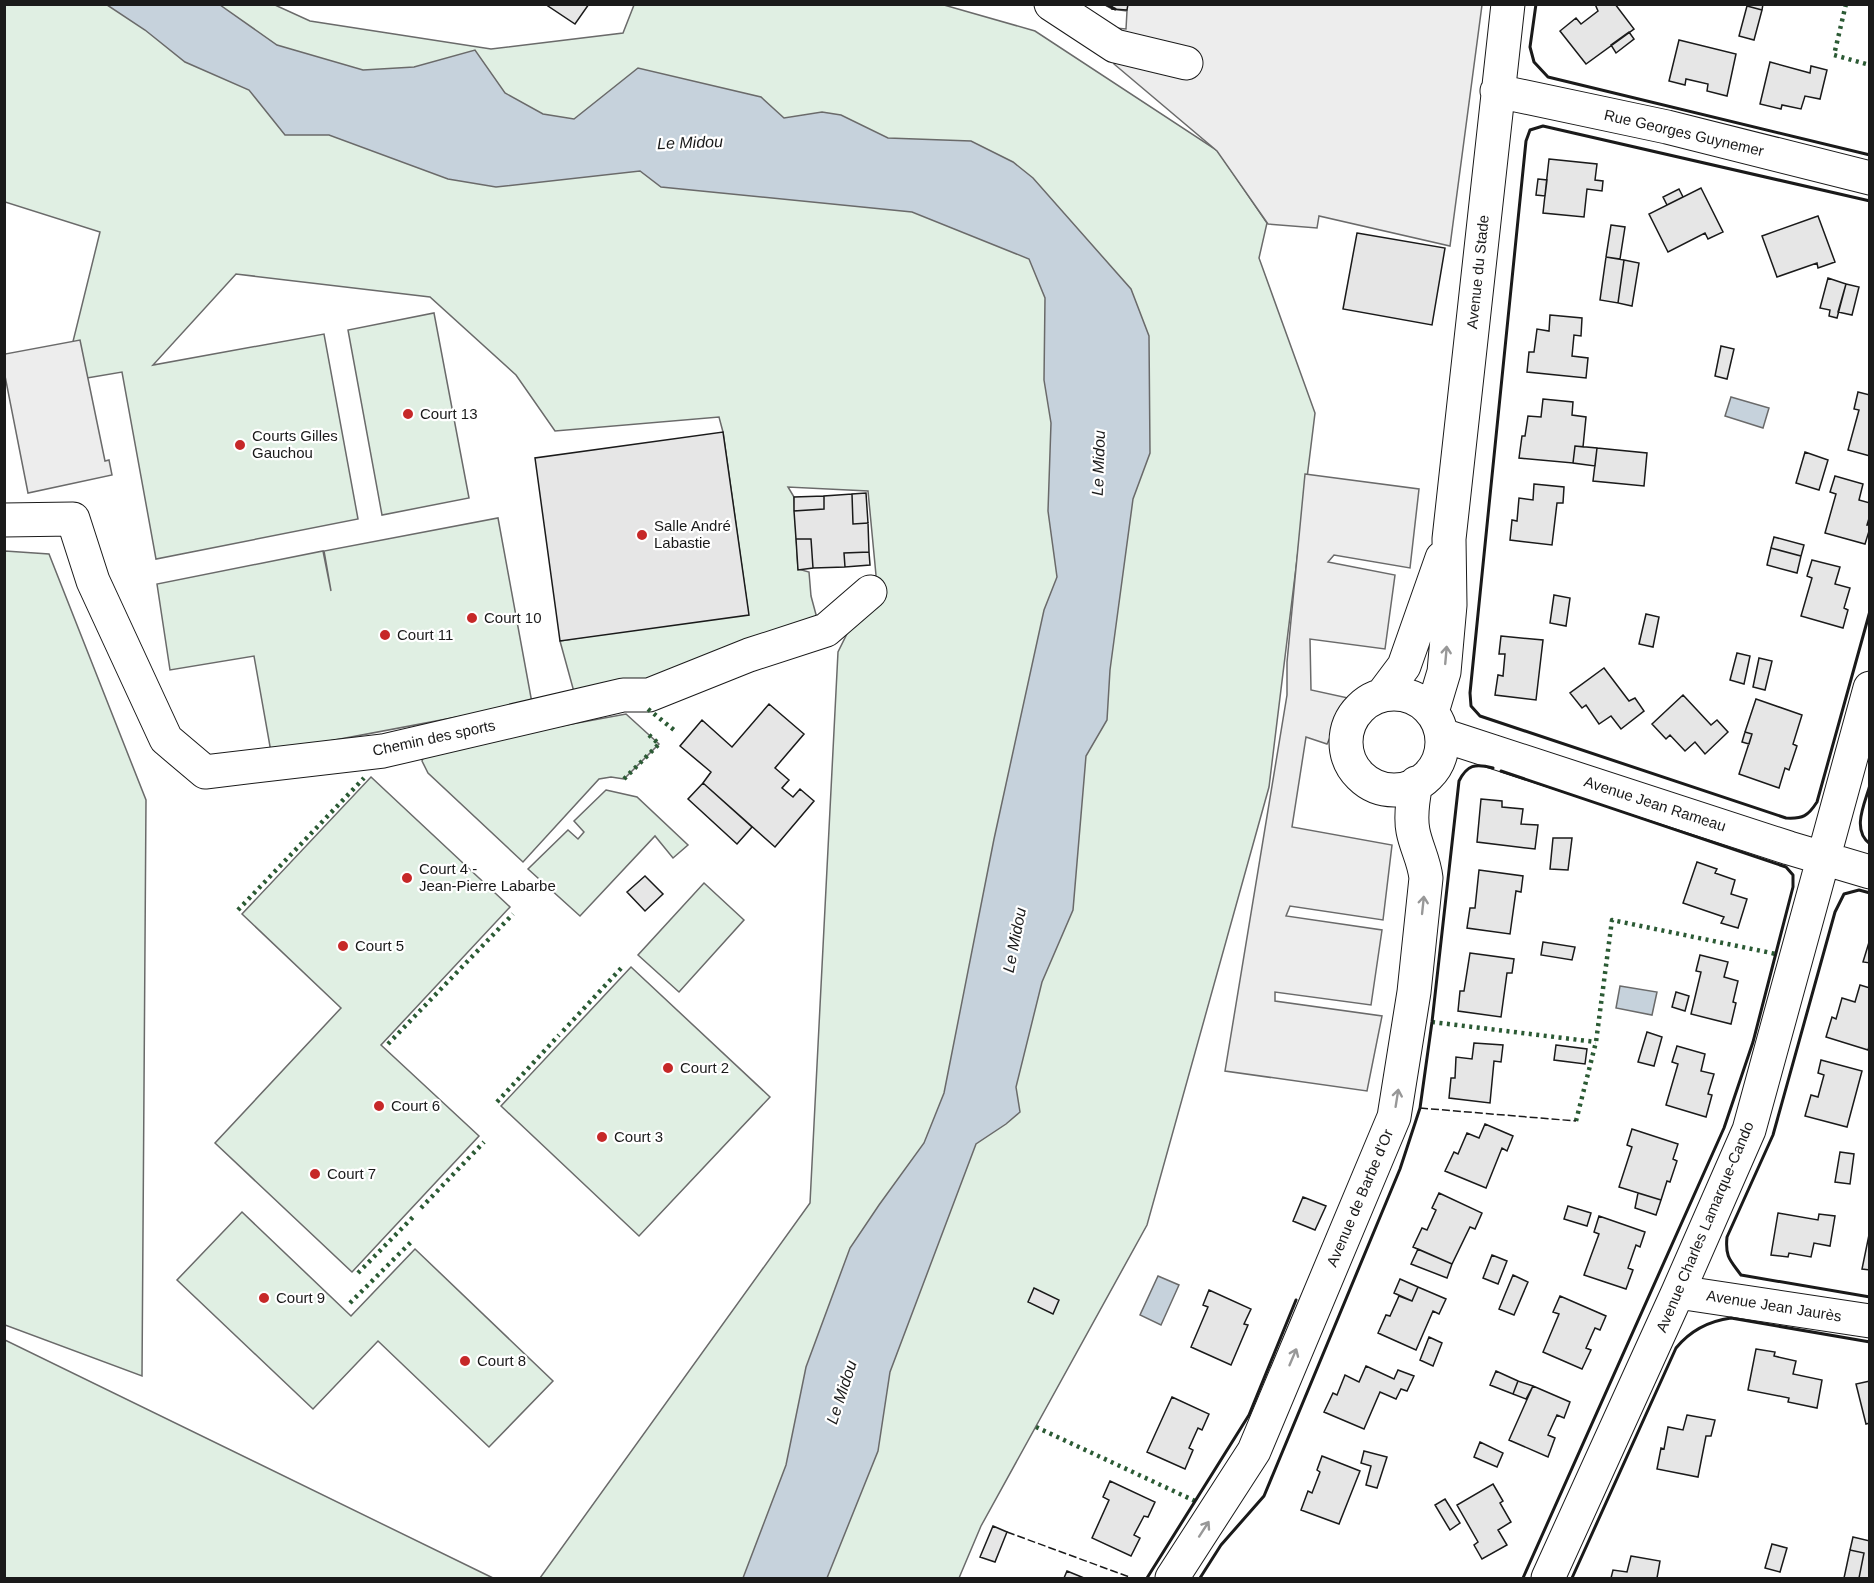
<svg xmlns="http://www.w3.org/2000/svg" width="1874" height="1583" font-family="Helvetica,sans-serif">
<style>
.green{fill:#e0efe3;stroke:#6a6a6a;stroke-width:1.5}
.parking{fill:#ededed;stroke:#6a6a6a;stroke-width:1.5}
.water{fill:#c6d2dc;stroke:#6a6a6a;stroke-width:1.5}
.building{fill:#e6e6e6;stroke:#1a1a1a;stroke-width:1.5}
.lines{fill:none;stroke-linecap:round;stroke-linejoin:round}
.minor-casing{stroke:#1a1a1a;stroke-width:35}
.minor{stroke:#fff;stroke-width:33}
.hedge{stroke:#2b5a34;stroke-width:4.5;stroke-dasharray:3 4.5;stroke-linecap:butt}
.fence{stroke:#1a1a1a;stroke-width:1.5;stroke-dasharray:8 3;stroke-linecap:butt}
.wall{stroke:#1a1a1a;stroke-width:3}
.oneway{stroke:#989898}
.poi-dot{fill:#c62828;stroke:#fff;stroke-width:2}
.labels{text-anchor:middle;stroke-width:4.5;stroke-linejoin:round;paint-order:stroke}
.street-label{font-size:15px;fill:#1a1a1a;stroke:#fff}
.poi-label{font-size:15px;fill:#1a1a1a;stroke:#fff;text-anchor:start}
.water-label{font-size:16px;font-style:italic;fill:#1a1a1a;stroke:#fff}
</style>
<rect width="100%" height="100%" fill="#fff"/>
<path class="green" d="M5,4L275,5L310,21L491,49L623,33L634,5H944L1035,31L1218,151L1267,223L1259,258L1315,413L1269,787L1147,1225L981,1526L959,1578H540L810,1203L838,652L876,575L868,491L788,487L794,497L798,569L809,572L811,596L818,622L642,682L574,692L560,641L748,611L723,432L719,417L555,431L516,375L430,297L236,274L153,365L324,334L358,519L156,559L122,372L63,382L100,232L5,202Z
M434,313L469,498L382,515L348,330Z
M498,518L532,703L271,752L254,656L170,670L157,584L323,551L331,591L324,551Z
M5,551L49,554L146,800L142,1376L5,1325Z
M626,714L659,744L624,779L611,777L599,779L523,862L428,773L422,761L426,751Z
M371,777L510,907L381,1045L479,1136L352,1272L215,1143L341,1008L242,914Z
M606,790L637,797L688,845L673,858L655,836L580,916L528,869L568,830L578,839L584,832L574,821Z
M704,883L744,920L679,992L638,955Z
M631,967L770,1097L639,1236L501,1106Z
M242,1212L351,1316L415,1249L553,1381L489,1447L378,1341L313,1409L177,1280Z
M4,1340H5L493,1578H5Z"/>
<path class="parking" d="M1105,5H1482L1450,246L1319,216L1317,228L1268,224L1217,151L1114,64L1116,28L1126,29L1127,11L1112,9Z
M80,340L105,461L109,460L112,475L28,493L5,376V354Z
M1305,474L1419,489L1410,568L1334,555L1328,562L1395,575L1385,649L1310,639L1311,690L1348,698L1327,744L1306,737L1292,827L1392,845L1383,920L1290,906L1286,916L1382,930L1371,1005L1275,992V1001L1382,1016L1367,1091L1225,1071L1287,695V662Z"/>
<path class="water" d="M107,5H220L277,45L363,70L414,67L475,50L505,93L543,114L574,119L638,68L761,97L784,118L822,112L841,115L888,138L971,141L1013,162L1033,178L1131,289L1149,336L1150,453L1133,499L1110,670L1107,720L1086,756L1073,910L1042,982L1016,1087L1020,1112L1006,1124L976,1144L890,1372L878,1451L827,1578H743L786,1465L806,1367L850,1248L879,1205L924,1143L944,1093L994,839L1044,610L1057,577L1048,511L1051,423L1044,380L1045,298L1029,259L912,212L661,187L640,171L496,187L448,179L329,135H285L249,90L185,62L145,30Z
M1731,397L1769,408L1763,428L1725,416Z
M1620,986L1657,992L1652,1015L1616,1008Z
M1158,1276L1179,1285L1161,1325L1140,1315Z"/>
<path class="building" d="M545,4H589L575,24Z
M1112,4H1128L1127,10L1112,9Z
M1615,4L1634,29L1586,64L1560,31L1576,18L1581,24L1598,11L1595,4Z
M1747,4H1763L1762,10L1747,6Z
M1747,6L1762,10L1754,40L1739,36Z
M1629,32L1634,39L1616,53L1611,45Z
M1679,40L1736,54L1727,96L1707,91L1708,84L1686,79L1685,85L1669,81Z
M1770,62L1810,73L1811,66L1827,70L1820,99L1805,96L1801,109L1782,105L1781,109L1760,104Z
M1549,159L1597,164L1595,180L1603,181L1602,191L1587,189L1584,217L1543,213Z
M1538,179L1547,180L1545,196L1536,195Z
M1701,188L1723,232L1708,239L1705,233L1668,252L1649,214Z
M1679,189L1683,197L1667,205L1663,197Z
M1818,216L1835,262L1818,268L1817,263L1777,277L1762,236Z
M1611,225L1625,227L1620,259L1606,257Z
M1357,233L1445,248L1432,325L1343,309Z
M1606,257L1624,260L1618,303L1600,300Z
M1624,260L1639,263L1632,306L1618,303Z
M1828,278L1846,284L1837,318L1829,316L1830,310L1820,308Z
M1846,284L1859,287L1852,315L1838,312Z
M1550,315L1582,318L1581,336L1574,335L1572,356L1588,358L1586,378L1527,372L1529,352H1534L1537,329L1549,331Z
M1721,346L1734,349L1727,379L1715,376Z
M1858,392L1870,395V456L1848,450L1859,410L1854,409Z
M1543,399L1573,402L1572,415L1586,417L1583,447L1575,446L1573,463L1519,458L1522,436H1525L1528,416L1541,417Z
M723,432L749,615L560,641L535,458Z
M1575,446L1597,448L1595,466L1573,463Z
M1597,448L1647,453L1644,486L1593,481Z
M1805,452L1828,460L1819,490L1796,483Z
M1835,476L1863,484L1859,500L1870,503V515L1867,525H1870V528L1865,544L1825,533L1836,494L1830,492Z
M1534,484L1564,487L1563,503H1557L1552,545L1510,540L1512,520L1517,521L1519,498L1533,500Z
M866,493L868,523L853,524L852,494Z
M852,494L853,524L868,523L869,552L844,553L845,567L813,568L811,539H796L794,511L824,509V496Z
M824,496V509L794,511V497Z
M1774,537L1804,545L1801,556L1771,548Z
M796,539H811L813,568L798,570Z
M1771,548L1801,556L1797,573L1767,565Z
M869,552L870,565L845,567L844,553Z
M1812,560L1840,567L1835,584L1850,588L1844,608L1848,610L1843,628L1801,616L1812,578L1807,576Z
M1554,595L1570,598L1566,626L1550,623Z
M1646,614L1659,617L1653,647L1639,644Z
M1501,636L1543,640L1536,700L1495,695L1498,675L1503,676L1505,654H1499Z
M1737,653L1750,656L1744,684L1730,680Z
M1759,658L1772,661L1765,690L1753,687Z
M1604,668L1629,701L1635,698L1644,711L1621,729L1611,716L1599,724L1586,705L1582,708L1570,693Z
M1683,695L1711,725L1717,720L1728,732L1705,754L1695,742L1685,751L1670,735L1666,739L1652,724Z
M1756,699L1802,715L1793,744L1797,746L1789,770L1785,768L1779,788L1739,774L1752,734L1745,732Z
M769,704L804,734L775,768L789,780L782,788L793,797L800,789L814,801L775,847L703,783L711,772L680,746L702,720L732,747Z
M1745,732L1752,734L1749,744L1742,742Z
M703,783L752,827L737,844L688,799Z
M1481,799L1502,801V807L1523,809L1521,824L1538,825L1535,849L1477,842Z
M1553,838H1572L1568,870L1550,869Z
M1697,862L1717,869L1715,873L1735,880L1731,894L1747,899L1738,928L1721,923L1724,917L1683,903Z
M1479,870L1523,876L1521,892L1516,891L1510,934L1467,928L1470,908H1475Z
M645,876L663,894L645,911L627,892Z
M1870,939V963L1863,962Z
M1543,942L1575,947L1572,960L1541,955Z
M1470,953L1514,959L1512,973H1507L1501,1017L1458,1011L1460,991H1464Z
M1700,955L1728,962L1724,977L1738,981L1733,1002L1736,1003L1731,1024L1691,1014L1701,972L1696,971Z
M1860,985L1870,988V1043L1868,1050L1826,1037L1832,1017L1836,1019L1842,998L1855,1002Z
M1676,992L1689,996L1685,1011L1672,1007Z
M1647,1032L1662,1037L1654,1066L1638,1062Z
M1474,1043L1503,1045L1501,1062L1494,1061L1490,1103L1449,1098L1451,1078H1455L1456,1057L1472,1059Z
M1556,1045L1587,1049L1585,1064L1554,1060Z
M1677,1046L1705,1054L1701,1071L1714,1074L1708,1094L1712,1095L1706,1117L1666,1105L1678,1064L1672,1062Z
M1821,1060L1862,1071L1847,1127L1805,1116L1811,1095L1818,1097L1824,1075L1818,1073Z
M1485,1124L1513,1136L1507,1151L1502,1148L1486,1188L1445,1171L1454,1152L1458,1154L1467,1133L1479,1138Z
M1632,1129L1678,1144L1673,1159L1677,1161L1670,1182L1667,1181L1661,1200L1619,1187L1632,1147L1627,1145Z
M1840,1152L1854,1154L1850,1184L1835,1182Z
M1439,1193L1482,1213L1475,1229L1470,1227L1452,1264L1413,1247L1422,1228L1427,1230L1436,1210L1432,1208Z
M1638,1193L1661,1200L1656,1215L1635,1208Z
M1303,1197L1326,1206L1315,1230L1293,1221Z
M1568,1206L1591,1213L1587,1226L1564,1219Z
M1778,1213L1818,1220L1819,1214L1835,1216L1830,1246L1814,1243L1811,1257L1789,1253L1788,1257L1771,1255Z
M1599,1216L1645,1232L1640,1247L1636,1245L1628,1268L1633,1270L1626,1289L1584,1275L1599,1234L1594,1232Z
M1870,1230V1270L1862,1269Z
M1418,1249L1452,1264L1447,1278L1411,1264Z
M1492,1255L1507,1261L1498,1284L1483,1278Z
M1513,1275L1528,1282L1514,1315L1499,1309Z
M1400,1279L1418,1287L1412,1301L1394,1293Z
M1418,1287L1446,1299L1439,1314L1433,1311L1416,1350L1378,1333L1386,1315L1390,1316L1399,1296L1412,1301Z
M1034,1288L1059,1300L1053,1314L1028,1302Z
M1209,1290L1251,1309L1244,1324L1248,1325L1231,1365L1191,1347L1208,1307L1203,1305Z
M1560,1296L1606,1316L1600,1330L1595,1328L1586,1348L1591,1350L1582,1369L1543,1352L1559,1314L1553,1312Z
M1429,1337L1442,1343L1433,1366L1420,1360Z
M1756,1349L1775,1352L1774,1356L1796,1361L1793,1374L1822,1380L1817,1408L1788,1402L1789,1398L1748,1390Z
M1366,1366L1394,1379L1398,1370L1414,1376L1407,1391L1401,1389L1396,1399L1380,1392L1364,1429L1324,1412L1333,1393L1337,1395L1345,1375L1359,1382Z
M1496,1371L1518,1381L1513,1394L1490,1385Z
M1518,1381L1533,1386L1526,1399L1513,1394Z
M1870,1381V1423L1866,1424L1856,1384Z
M1533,1386L1570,1402L1564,1418L1557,1415L1548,1435L1555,1438L1548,1457L1509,1440Z
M1172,1397L1209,1414L1202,1430L1198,1428L1189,1448L1193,1450L1185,1469L1147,1452Z
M1687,1415L1715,1420L1711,1436H1706L1698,1477L1657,1469L1661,1448L1664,1449L1668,1427L1683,1430Z
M1480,1442L1503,1453L1497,1467L1474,1457Z
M1364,1451L1387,1457L1377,1488L1366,1485L1371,1466L1361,1463Z
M1322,1456L1360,1471L1339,1524L1301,1510L1308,1491L1312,1493L1320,1472L1317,1470Z
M1110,1481L1155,1502L1148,1517L1144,1516L1134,1535L1140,1538L1131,1556L1092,1538L1109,1500L1103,1497Z
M1493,1484L1503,1501L1500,1503L1511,1522L1498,1530L1507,1545L1482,1559L1474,1545L1478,1542L1457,1505Z
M1445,1499L1460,1523L1450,1530L1435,1505Z
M993,1526L1007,1532L995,1562L980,1557Z
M1853,1537L1870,1541V1578H1859L1864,1553L1850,1550Z
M1772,1544L1787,1548L1780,1572L1765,1568Z
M1850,1550L1864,1553L1859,1578H1844Z
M1631,1556L1660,1561L1657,1578H1611L1613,1570L1627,1572Z
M1067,1571L1084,1578H1064Z"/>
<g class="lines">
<defs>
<path id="minor" d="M1051,4L1115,46L1186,63
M1497,91L1667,127L1870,178
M4,520L73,519L93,581L166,739L205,772L383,751L623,695H649L749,655L826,630L870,592
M1346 742a48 48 0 1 1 96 0a48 48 0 1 1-96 0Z
M1383,694L1404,666L1442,558
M1432,712L1444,672L1450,605L1449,539L1508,4
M1442,735L1789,848L1870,872
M1678,1292L1870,1321
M1172,1578L1254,1451L1394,1117L1414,992L1426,878C1424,860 1416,847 1413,831C1410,816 1413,798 1416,783
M1548,1578L1678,1292L1749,1130L1870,688"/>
</defs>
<use href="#minor" class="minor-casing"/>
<use href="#minor" class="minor"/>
<path class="hedge" d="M1846,4L1834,55L1870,65
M648,709L674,730
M624,779L659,744L649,735
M238,910L364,778
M1432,1022L1596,1042
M563,1031L624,965
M388,1044L513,914
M497,1102L559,1035
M1576,1121L1596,1042L1612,920L1776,954
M421,1208L484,1142
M358,1273L415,1215
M350,1303L412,1241
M1036,1427L1195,1501"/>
<path class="fence" d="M1420,1108L1576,1121
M1007,1532L1132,1578"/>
<path class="wall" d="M1105,4L1115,9
M1536,4L1530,47L1534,62L1548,77L1870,155
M1870,201L1543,126L1530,130L1526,141L1470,693L1471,706L1480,716L1786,818C1803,819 1808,816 1817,802L1870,611
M1501,771L1786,867L1793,875V887L1753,1042L1724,1128L1523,1578
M1870,785C1865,803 1851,830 1870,844
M1870,893L1859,890L1844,894L1835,912L1773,1135L1727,1237C1725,1257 1730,1260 1741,1275L1870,1297
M1147,1578L1249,1415L1296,1300
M1200,1578L1221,1545L1264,1496L1400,1169L1420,1108L1432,1022L1459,781C1467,765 1475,763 1493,768
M1572,1578L1676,1348C1690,1331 1709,1321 1731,1318L1870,1342"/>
</g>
<defs><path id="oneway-shaft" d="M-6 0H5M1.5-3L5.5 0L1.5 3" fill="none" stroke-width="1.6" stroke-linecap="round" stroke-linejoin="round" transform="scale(1.5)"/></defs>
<g class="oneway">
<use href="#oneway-shaft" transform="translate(1446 655) rotate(-85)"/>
<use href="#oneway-shaft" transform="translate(1423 905) rotate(-84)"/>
<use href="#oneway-shaft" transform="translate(1397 1098) rotate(-81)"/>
<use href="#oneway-shaft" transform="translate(1293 1357) rotate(-67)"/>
<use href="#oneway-shaft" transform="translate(1204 1529) rotate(-57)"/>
</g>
<g class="poi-dot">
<circle cx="408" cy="414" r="6"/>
<circle cx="240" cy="445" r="6"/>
<circle cx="642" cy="535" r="6"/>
<circle cx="472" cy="618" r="6"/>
<circle cx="385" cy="635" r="6"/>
<circle cx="407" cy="878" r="6"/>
<circle cx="343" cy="946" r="6"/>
<circle cx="668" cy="1068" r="6"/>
<circle cx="379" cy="1106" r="6"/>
<circle cx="602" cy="1137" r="6"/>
<circle cx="315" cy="1174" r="6"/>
<circle cx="264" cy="1298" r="6"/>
<circle cx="465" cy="1361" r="6"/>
</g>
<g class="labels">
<g class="street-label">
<text transform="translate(1684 133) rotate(13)" y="5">Rue Georges Guynemer</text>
<text transform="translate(1478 272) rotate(-84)" y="5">Avenue du Stade</text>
<text transform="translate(434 738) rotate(-12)" y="5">Chemin des sports</text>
<text transform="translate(1655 804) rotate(18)" y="5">Avenue Jean Rameau</text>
<text transform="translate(1360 1198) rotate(-67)" y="5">Avenue de Barbe d'Or</text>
<text transform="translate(1705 1227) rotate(-67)" y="5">Avenue Charles Lamarque-Cando</text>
<text transform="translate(1774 1306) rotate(9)" y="5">Avenue Jean Jaurès</text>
</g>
<g class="poi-label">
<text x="420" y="419">Court 13</text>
<text x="252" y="441">Courts Gilles<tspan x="252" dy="17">Gauchou</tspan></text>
<text x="654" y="531">Salle André<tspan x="654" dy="17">Labastie</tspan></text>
<text x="484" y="623">Court 10</text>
<text x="397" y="640">Court 11</text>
<text x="419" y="874">Court 4 -<tspan x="419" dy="17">Jean-Pierre Labarbe</tspan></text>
<text x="355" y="951">Court 5</text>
<text x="680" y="1073">Court 2</text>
<text x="391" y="1111">Court 6</text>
<text x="614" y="1142">Court 3</text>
<text x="327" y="1179">Court 7</text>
<text x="276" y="1303">Court 9</text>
<text x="477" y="1366">Court 8</text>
</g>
<g class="water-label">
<text transform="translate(690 142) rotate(-2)" y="6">Le Midou</text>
<text transform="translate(1098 463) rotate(-88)" y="6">Le Midou</text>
<text transform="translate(1014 940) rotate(-79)" y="6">Le Midou</text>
<text transform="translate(841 1392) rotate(-72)" y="6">Le Midou</text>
</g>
</g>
<rect width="1874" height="1583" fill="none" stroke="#1a1a1a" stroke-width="12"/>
</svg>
